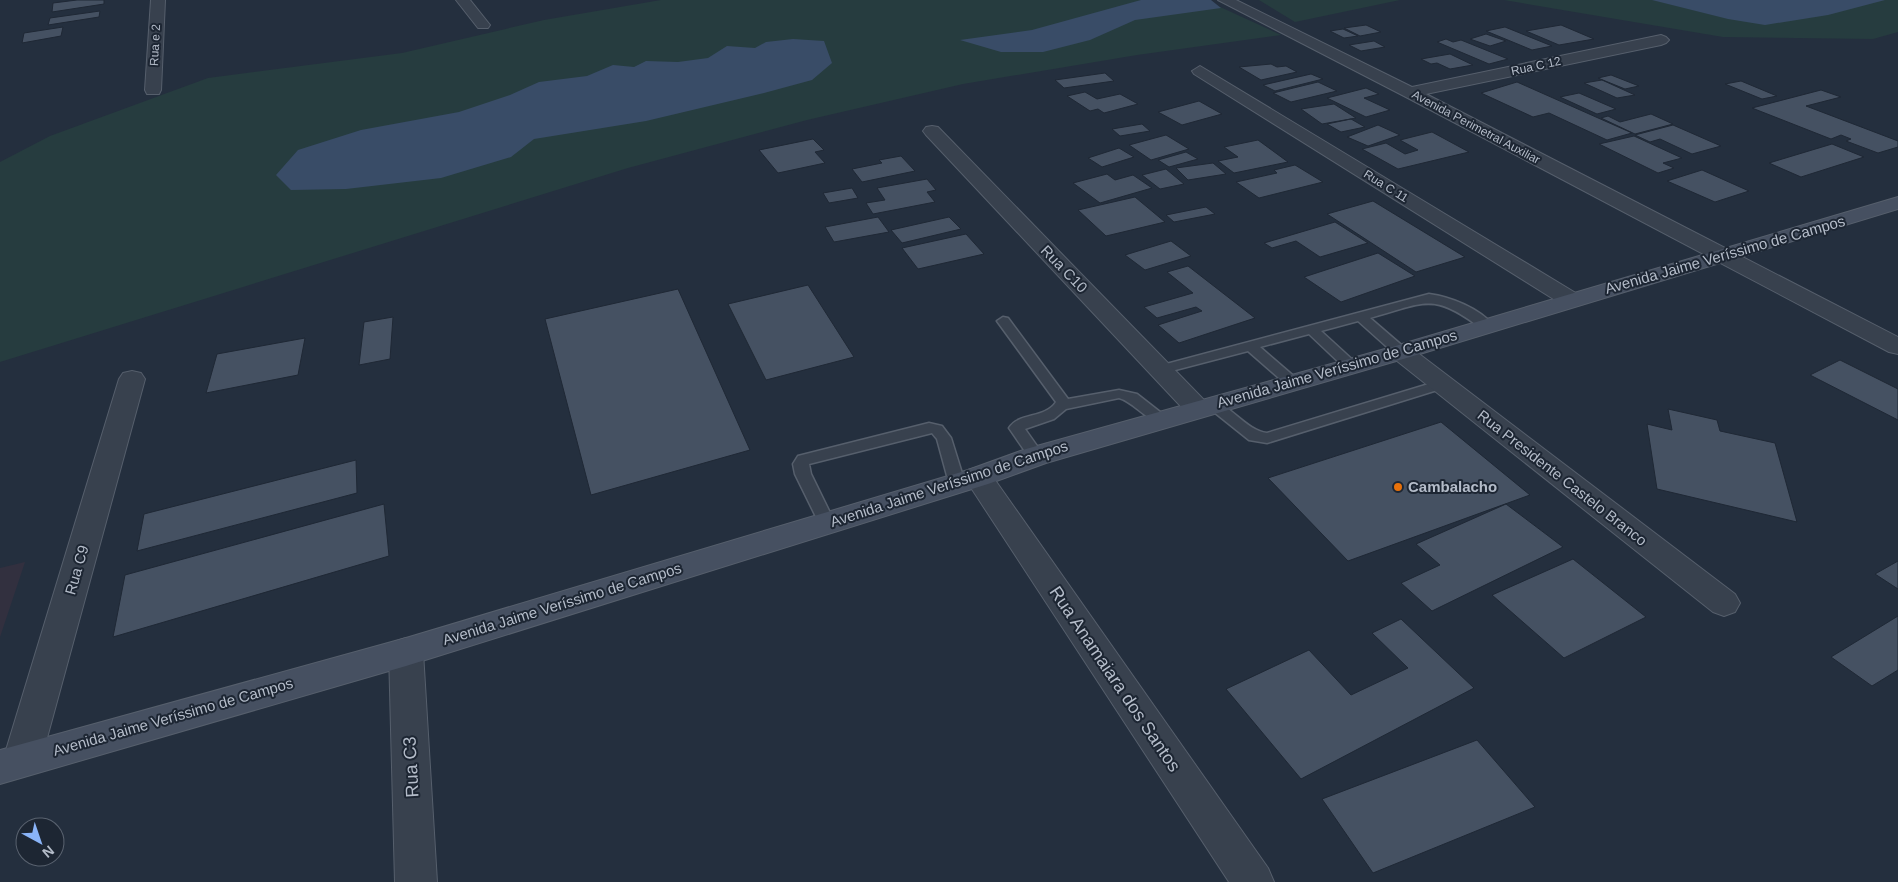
<svg xmlns="http://www.w3.org/2000/svg" width="1898" height="882" font-family="Helvetica,sans-serif">
<style>
.medical{fill:#32303f}
.green{fill:#263c3f}
.water{fill:#394c67}
.building{fill:#455162;stroke:#1f2835}
.lines{fill:none;stroke-linecap:round;stroke-linejoin:round}
.lane-casing{stroke:#565f6c;stroke-width:3}
.street-casing{stroke:#565f6c;stroke-width:2}
.secondary-casing{stroke:#565f6c;stroke-width:2}
.lane{fill:#38414e;fill-rule:evenodd}
.street{fill:#38414e;fill-rule:evenodd}
.secondary{fill:#465061;fill-rule:evenodd}
.food-dot{fill:#e8710a;stroke:#1d2633;stroke-width:2}
.labels{text-anchor:middle;stroke-width:4;stroke-linejoin:round;paint-order:stroke}
.far-street-label{font-size:12px;fill:#b4bcc9;stroke:#1d2633}
.street-label{font-size:15px;fill:#b4bcc9;stroke:#1d2633}
.poi-label{font-size:15px;font-weight:bold;fill:#b4bcc9;stroke:#1d2633;text-anchor:start}
.near-street-label{font-size:18px;fill:#b4bcc9;stroke:#1d2633}
</style>
<rect width="100%" height="100%" fill="#242f3e"/>
<path class="medical" d="M25,562L0,637V568Z"/>
<path class="green" d="M661,0H1205L1281,35L1137,55L963,84L807,120L628,168L0,362V162L50,136L208,78L402,53L544,20Z
M1259,0H1400L1295,22Z
M1504,0H1898V32L1873,39L1723,37Z"/>
<path class="water" d="M1141,0H1211L1221,8L1135,20L1090,40L1043,52H1001L960,40L1032,30Z
M1652,0H1885L1828,15L1765,25L1728,19Z
M793,39L824,41L832,63L812,80L764,93L646,121L534,139L511,157L441,178L346,189L291,190L276,175L298,150L361,130L459,112L510,95L539,82L587,76L613,65L634,67L646,61L678,62L708,58L727,46L755,48L766,42Z"/>
<path class="building" d="M77,0H104V4L52,12L53,3Z
M100,11L99,17L48,25L50,18Z
M1366,25L1381,32L1360,36L1344,28Z
M1561,25L1594,39L1559,45L1526,31Z
M63,27L61,36L22,43L24,33Z
M1505,27L1552,46L1532,50L1486,31Z
M1343,29L1358,36L1344,38L1330,31Z
M1486,34L1506,41L1490,46L1470,39Z
M1446,39L1453,42L1461,40L1508,59L1489,64L1437,42Z
M1374,41L1385,47L1361,51L1349,45Z
M1450,54L1473,65L1450,69L1437,63L1431,64L1421,59Z
M1271,64L1277,67L1286,66L1297,72L1261,80L1239,67Z
M1105,73L1114,81L1064,88L1055,80Z
M1311,74L1323,79L1275,91L1263,85Z
M1611,75L1639,86L1625,89L1598,78Z
M1602,80L1635,95L1617,98L1584,83Z
M1741,81L1777,96L1762,99L1725,84Z
M1318,82L1337,91L1291,102L1273,93Z
M1517,82L1632,133L1607,140L1549,113L1533,117L1481,93Z
M1366,88L1379,94L1364,98L1390,110L1366,117L1327,98Z
M1821,90L1841,97L1806,106L1898,141V147L1878,153L1846,141L1851,139L1841,135L1831,139L1752,108Z
M1085,92L1097,99L1120,94L1138,104L1104,113L1098,109L1090,111L1067,96Z
M1579,93L1616,109L1597,114L1560,97Z
M1199,101L1222,114L1182,125L1158,112Z
M1334,104L1356,118L1322,124L1301,109Z
M1651,114L1673,124L1635,134L1601,118L1608,116L1620,122Z
M1351,119L1365,127L1341,132L1327,124Z
M1142,124L1150,131L1120,136L1112,129Z
M1378,125L1400,135L1368,146L1347,137Z
M1673,125L1721,146L1692,154L1660,139L1650,142L1635,135Z
M1432,132L1469,152L1398,169L1362,149L1386,143L1405,154L1418,150L1400,140Z
M1166,135L1189,149L1151,160L1129,145Z
M1634,136L1682,158L1663,163L1674,168L1658,173L1599,144Z
M813,139L824,150L815,152L825,163L778,173L759,150Z
M1258,140L1288,162L1234,173L1218,161L1238,157L1224,147Z
M1832,144L1864,157L1801,177L1769,163Z
M1119,148L1134,157L1102,167L1088,158Z
M1186,152L1198,159L1169,167L1158,160Z
M901,156L915,171L862,182L852,169L882,163L879,160Z
M1213,163L1226,174L1188,180L1176,168Z
M1295,165L1323,182L1259,198L1236,182L1277,173L1274,170Z
M1166,169L1184,184L1160,189L1142,175Z
M1702,170L1749,191L1715,202L1667,181Z
M1107,174L1115,180L1133,175L1152,188L1100,203L1073,183Z
M927,179L936,190L927,192L935,202L873,214L866,203L885,200L877,188Z
M852,188L858,198L829,203L823,193Z
M1135,197L1165,222L1106,236L1078,210Z
M1373,201L1465,257L1416,272L1327,214Z
M1206,207L1215,214L1174,222L1166,215Z
M878,217L889,232L834,242L825,227Z
M949,217L961,229L902,243L891,230Z
M1335,222L1368,243L1320,257L1296,241L1272,248L1264,243Z
M966,234L984,254L918,269L902,248Z
M1171,241L1191,256L1145,270L1125,255Z
M1378,253L1415,276L1341,302L1304,277Z
M1188,266L1255,318L1179,343L1158,325L1202,311L1196,307L1157,318L1144,307L1193,293L1167,272Z
M808,285L854,357L766,380L728,304Z
M678,289L750,450L591,495L545,319Z
M393,317L390,359L359,365L364,322Z
M305,338L298,375L206,393L217,354Z
M1840,360L1898,389V420L1810,375Z
M1668,409L1717,420L1720,431L1775,443L1797,522L1657,489L1647,424L1672,430Z
M1441,422L1530,495L1348,561L1268,478Z
M356,460L357,493L137,551L144,514Z
M384,504L389,556L113,637L125,575Z
M1506,504L1563,547L1432,611L1401,583L1440,565L1416,544Z
M1573,559L1646,617L1564,658L1492,595Z
M1898,561V589L1875,574Z
M1898,616V670L1872,686L1831,657Z
M1401,619L1474,688L1301,779L1226,689L1309,650L1351,695L1408,668L1372,633Z
M1477,740L1535,807L1373,873L1322,799Z"/>
<g class="lines">
<defs>
<path id="lane" d="M1429,294C1451,297 1479,308 1494,326L1487,330L1482,329C1432,291 1425,303 1370,318L1406,349L1408,352L1406,355H1396L1358,321L1321,331L1356,363L1358,366L1356,369H1346L1309,334L1260,347L1297,379L1299,382L1292,386L1287,385L1248,351L1160,374L1153,370L1155,367Z
M1003,317L1008,318L1068,399L1119,390L1137,394L1169,419L1167,422C1151,427 1135,402 1119,398L1066,409L1054,419L1025,429L1044,456L1041,460H1031L1009,428C1019,412 1045,419 1056,402L997,321Z
M1442,380L1447,381L1449,384L1447,387L1267,443L1249,440L1204,404L1206,401C1224,396 1245,431 1267,433Z
M929,423L942,426L951,438L965,483L963,487H951L949,483L937,439L932,433L809,464L811,474L835,523L833,527H821L795,474L793,464L798,456Z"/>
<path id="street" d="M151,0H165L161,90L159,94H147L145,90Z
M456,0H470L490,25L488,28H478Z
M1218,0H1236L1412,87L1661,35L1666,37L1669,40L1666,43L1661,45L1426,94L1898,337V354L1889,352L1404,96Z
M1200,66L1579,295L1583,300L1579,305L1571,307L1563,305L1194,74L1192,71Z
M932,126L938,127L1206,402L1210,408L1206,414L1197,416L1188,414L926,135L923,131L926,127Z
M1401,345L1410,347L1735,594L1740,603L1735,612L1724,616L1713,612L1392,357L1389,352L1392,347Z
M132,371L141,373L145,379L41,760L35,772L22,777L9,772L3,760L119,379L123,373Z
M978,467L988,470L1268,868L1274,882H1229L964,477L968,470Z
M406,638L418,642L423,652L437,882H395L389,652L394,642Z"/>
<path id="secondary" d="M1898,197V209L1410,357L1046,463L988,484L406,666L0,784V750L406,638L968,470L1026,449L1392,347Z"/>
</defs>
<use href="#lane" class="lane-casing"/>
<use href="#street" class="street-casing"/>
<use href="#secondary" class="secondary-casing"/>
<use href="#lane" class="lane"/>
<use href="#street" class="street"/>
<use href="#secondary" class="secondary"/>
</g>
<circle class="food-dot" cx="1398" cy="487" r="5"/>
<g class="labels">
<g class="far-street-label">
<text transform="translate(155 45) rotate(-87)" y="4">Rua e 2</text>
<text transform="translate(1536 66) rotate(-12)" y="4">Rua C 12</text>
<text transform="translate(1476 127) rotate(28)" y="4">Avenida Perimetral Auxiliar</text>
<text transform="translate(1386 186) rotate(32)" y="4">Rua C 11</text>
</g>
<g class="street-label">
<text transform="translate(1725 255) rotate(-16)" y="5">Avenida Jaime Veríssimo de Campos</text>
<text transform="translate(1064 269) rotate(46)" y="5">Rua C10</text>
<text transform="translate(1337 369) rotate(-16)" y="5">Avenida Jaime Veríssimo de Campos</text>
<text transform="translate(1562 478) rotate(38)" y="5">Rua Presidente Castelo Branco</text>
<text transform="translate(949 484) rotate(-18)" y="5">Avenida Jaime Veríssimo de Campos</text>
<text transform="translate(77 570) rotate(-74)" y="5">Rua C9</text>
<text transform="translate(562 604) rotate(-17)" y="5">Avenida Jaime Veríssimo de Campos</text>
<text transform="translate(173 717) rotate(-16)" y="5">Avenida Jaime Veríssimo de Campos</text>
</g>
<g class="poi-label">
<text x="1408" y="492">Cambalacho</text>
</g>
<g class="near-street-label">
<text transform="translate(1115 679) rotate(56)" y="6">Rua Anamaiara dos Santos</text>
<text transform="translate(411 767) rotate(-93)" y="6">Rua C3</text>
</g>
</g>
<g transform="translate(40 842) rotate(140)"><circle r="24" fill="#1d2633" stroke="#59626f"/>
<path d="M0-4L9 19L0 12L-9 19Z" fill="#8ab4f8"/>
<text y="-8" font-size="14" font-weight="bold" text-anchor="middle" fill="#b4bcc9">N</text>
</g>
</svg>
